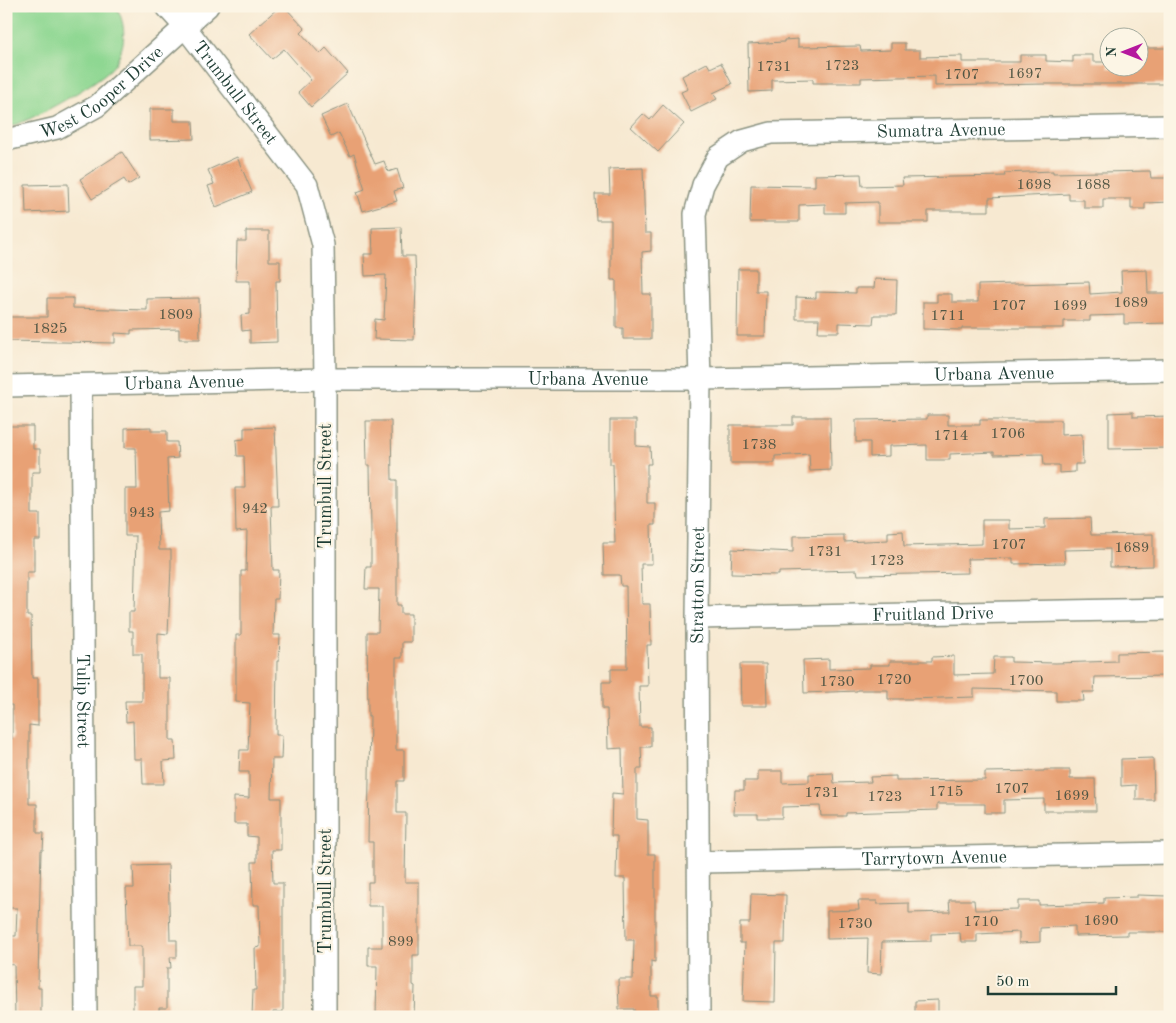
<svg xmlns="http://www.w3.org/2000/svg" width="1176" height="1023" font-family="'Old Standard TT',serif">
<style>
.green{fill:#8ed792;stroke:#568a63}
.building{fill:#e8a174}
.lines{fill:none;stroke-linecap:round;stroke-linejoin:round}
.street-casing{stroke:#8b9382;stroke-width:24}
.street{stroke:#fff;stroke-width:21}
.labels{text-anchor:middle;stroke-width:4.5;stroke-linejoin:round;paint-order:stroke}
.number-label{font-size:15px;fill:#515644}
.street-label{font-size:18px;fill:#1f3d34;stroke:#fcf5e5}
</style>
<rect width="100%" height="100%" fill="#fcf5e5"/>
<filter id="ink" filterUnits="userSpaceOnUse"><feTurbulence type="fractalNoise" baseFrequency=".02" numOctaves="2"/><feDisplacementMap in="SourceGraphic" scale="10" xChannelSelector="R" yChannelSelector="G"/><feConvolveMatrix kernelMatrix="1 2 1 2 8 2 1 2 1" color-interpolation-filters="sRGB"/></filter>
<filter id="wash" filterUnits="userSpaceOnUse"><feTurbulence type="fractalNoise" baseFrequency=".0096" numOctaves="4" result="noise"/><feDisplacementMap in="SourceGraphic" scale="20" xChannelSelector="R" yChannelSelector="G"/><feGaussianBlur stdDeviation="1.12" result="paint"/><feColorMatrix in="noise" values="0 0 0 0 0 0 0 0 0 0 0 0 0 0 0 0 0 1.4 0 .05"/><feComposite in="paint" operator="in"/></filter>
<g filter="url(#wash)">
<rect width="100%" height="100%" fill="#f7e9d1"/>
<path class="green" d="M6,6H116C127,26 126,45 115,64C105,80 26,124 6,128Z"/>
<g id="blocks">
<path class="building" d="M280,6H284L305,29L301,33L320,54L326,48L348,73L311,107L298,92L311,80L284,49L272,59L249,34Z
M798,39V47L860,46L861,51L891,50V43H905V50H920V57L962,56V62H1020V55H1046V61L1073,62V55H1093V62H1108V68H1138V56H1142V48H1170V84H1046L935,86V76L861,78V83H813V79L772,80V91L749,92L748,44L784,42V40Z
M707,63L710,68L721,63L732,84L713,93L717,99L691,112L681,92L688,89L682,76Z
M348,104L375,164L384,161L388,172L397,169L403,188L394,191L397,201L363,211L357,192L365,189L354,154L350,156L339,133L331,137L321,116Z
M663,105L684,124L658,152L631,127L643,114L650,120Z
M150,109H174V121H193L194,139L150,140Z
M122,152L139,178L128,185L124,179L92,199L80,179Z
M237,157L252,192L216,207L208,186L214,184L208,170Z
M643,168L645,233H651V251L642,252L643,294H651V339H623V328H616V280H611V220H596L595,194H610L609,169Z
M1053,171V173L1150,171L1151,178H1170V202L1145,203V209H1131V199H1103V208H1084V200H1069V194L989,198V211H928V222H878V202L845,203V213H825V204L799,205V222H750L751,185L815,186V175L861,174L862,186L903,185L902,178L1005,176L1004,173Z
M68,184L69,211L26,213L25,185Z
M401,227L402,256H415L416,286L414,340L374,339L375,319L384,320L386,275L365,276L364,254H373L372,228Z
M246,231H269V261H280V281H276L277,342L250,343V330L242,331L241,315L250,314V281H236L237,241H246Z
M738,269H756V291H766L765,336H737Z
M1147,270L1148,293H1170V323L1124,324V315L1090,316V321H1064V328H962V330L923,329V302H937V294H952V302H978V285L1089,282L1090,294L1122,292L1121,271Z
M875,279L897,280L896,315H874L873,324L839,323V332H818L819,319H796V297L816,298V292L856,293V288H874Z
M47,298H73V308L147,310V299L199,298L200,339H179V329L131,330V334L115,333V343L6,341V317H47Z
M1133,412V417L1170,416V448L1109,449V413Z
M927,415H948V425H980V420H1061V435L1082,434L1083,464H1075V472L1059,473V465H1044L1043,454L994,455V452L950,454V460H927V445L889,446V456L870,457V442H856V420L927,419Z
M793,417H830L831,470L810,471L809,454L775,456V463H730V425H793Z
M610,420H636V446L650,447L651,464H647V503H655V525H651L652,564H641L642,604H650L651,645H647L648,686H639L640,727H651V747H641L642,769H637V819L648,820V854H655V962L651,961V996H658V1017H634V1009H619L618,979H633L634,940H626L625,878H616L617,836H611L612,793L623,794L622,748L608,749L607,709H602V682H611V669H627L626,586H621L620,575H604L603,543H615L613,464H610Z
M366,421H391L392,480H397V605H401V614H411V642H402V658H396V750H404V781H397V813H406L405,882H419V955H413V985L415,986L414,1017H376L377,966H368V947H382V906H368V882H373V842H368L370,716H368L367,632H378L379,589H365L366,567H371V532L370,465H367Z
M6,426H33V449H40V472H32V514H40V540H34V572H27V616H31L32,678H38V726L29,725V804H37V833H44L43,850H41L39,927L38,988H41V1017H15L14,965L6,964V936H16L17,908H8L10,849H6V739H12V705H6Z
M151,427V431H167V442H177L178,458L167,459L169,511L158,512L159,550H171V567L168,634L158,633V678H170V740H175L176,760L163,761L164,784H143L142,759H134L133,721L126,722L125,701H142V654H133V631H129V612H134L136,536H125V489H137L136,448H125V428Z
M275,427L278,506H271L273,570H279L278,599H274L273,635H280L279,661H277L276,735H282L281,759H272L271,798H281V850H272L273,883H283V1012H273V1017H252L253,990H256L255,948L260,947L259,905H253L252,862H257V837L247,836V824H234V797L249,798V772H239L240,750H248L250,703L236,702V635H241V571H246L247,531L236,532L235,488H245L244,456H237L236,440L244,439V428Z
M1090,518L1091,535L1153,534V566L1110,567V549L1064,550L1065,563L1013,564V558L967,559L968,573L858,575L857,570L779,572V575L731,574L732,549L793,552V536L844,535V542L888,540V532L903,531L904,546L982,544V520H1009V529L1045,528V519Z
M1169,652V676L1095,677L1094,692H1083L1084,701H1056V691L974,689V697L910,699H888V690H857V691L804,693L803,660L829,659V669L870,668V665H890V661H932V657L954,656V675L993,674L994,657H1011V662L1056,663L1117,661V653Z
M740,664H766L767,706H741Z
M1153,758L1154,800H1136V785L1121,786V759Z
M1044,770H1070V779H1095L1096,811H1044V799L1004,800V813H985V804H937V810L846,813V816H821L820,806L782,807V818H758V814H734L735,790H744V781H758V771H782V783L809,782V774L833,773L834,783L871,782L870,777L896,776V781L985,780V772L1044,771Z
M168,865L170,940H177V957H170L171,968H167V1008H159V1017H133V986H142V946H128L126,888H134L133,866Z
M751,894L786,895L785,943H776L775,1002L743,1001L745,943H740V923H750Z
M1137,895L1167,896V905H1170V932H1127V935L1075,936V926L1040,928V942L1019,943V932L977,934V942H961L960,933L931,934V941L882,942L881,974L867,973L868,938L827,939V911L859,910L858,901H877V904L909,903V913L950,912L949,900H974L975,910L1018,909V901H1039V905L1075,904L1104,903V898L1137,897Z
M938,1000V1017H915V1001Z"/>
</g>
</g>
<g filter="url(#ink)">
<use href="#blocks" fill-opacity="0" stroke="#8b9382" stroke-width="1"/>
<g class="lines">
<defs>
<g id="street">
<path id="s1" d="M166,6L185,27L307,185L323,245L325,379V1017"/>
<path id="s2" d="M6,140L57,128L97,106L208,6"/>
<path id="s3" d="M6,386L325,379H700L1170,370"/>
<path id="s4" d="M81,386L86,1017"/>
<path id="s5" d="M697,618L1170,609"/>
<path id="s6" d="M699,862L1170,853"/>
<path id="s7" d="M699,1017L697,618L700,379L695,214L703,185L718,157L742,141L771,133L1170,126"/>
</g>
</defs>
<use href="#street" class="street-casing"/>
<use href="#street" class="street"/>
</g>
</g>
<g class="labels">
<g class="number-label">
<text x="842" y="70">1723</text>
<text x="774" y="71">1731</text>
<text x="1025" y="78">1697</text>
<text x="962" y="79">1707</text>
<text x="1034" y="189">1698</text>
<text x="1093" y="189">1688</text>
<text x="1131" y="307">1689</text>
<text x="1009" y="310">1707</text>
<text x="1070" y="310">1699</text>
<text x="176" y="319">1809</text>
<text x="948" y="320">1711</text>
<text x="50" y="333">1825</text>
<text x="1008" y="438">1706</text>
<text x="951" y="440">1714</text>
<text x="759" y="449">1738</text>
<text x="255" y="513">942</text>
<text x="142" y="517">943</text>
<text x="1009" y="549">1707</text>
<text x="1132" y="552">1689</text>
<text x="825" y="556">1731</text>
<text x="887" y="565">1723</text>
<text x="894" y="684">1720</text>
<text x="1026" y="685">1700</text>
<text x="837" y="686">1730</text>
<text x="1012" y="793">1707</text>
<text x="946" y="796">1715</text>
<text x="822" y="797">1731</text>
<text x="1072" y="800">1699</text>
<text x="885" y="801">1723</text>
<text x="1101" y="925">1690</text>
<text x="981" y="926">1710</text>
<text x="855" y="928">1730</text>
<text x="401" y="946">899</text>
</g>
<g class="street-label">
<text dy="6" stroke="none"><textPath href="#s2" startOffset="109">West Cooper Drive</textPath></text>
<text dy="6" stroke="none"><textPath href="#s1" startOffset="111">Trumbull Street</textPath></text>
<text dy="6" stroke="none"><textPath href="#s7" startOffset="1094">Sumatra Avenue</textPath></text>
<text dy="6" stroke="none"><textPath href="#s3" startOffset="988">Urbana Avenue</textPath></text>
<text dy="6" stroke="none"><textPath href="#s3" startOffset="582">Urbana Avenue</textPath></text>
<text dy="6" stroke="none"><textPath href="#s3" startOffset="178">Urbana Avenue</textPath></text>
<text transform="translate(325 486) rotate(-90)" y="6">Trumbull Street</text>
<text dy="6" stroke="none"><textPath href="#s7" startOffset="432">Stratton Street</textPath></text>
<text dy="6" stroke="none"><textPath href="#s5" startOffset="236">Fruitland Drive</textPath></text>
<text dy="6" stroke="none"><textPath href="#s4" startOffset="315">Tulip Street</textPath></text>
<text dy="6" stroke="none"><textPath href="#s6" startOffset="235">Tarrytown Avenue</textPath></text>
<text transform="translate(325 891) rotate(-90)" y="6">Trumbull Street</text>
</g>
</g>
<rect width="1176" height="1023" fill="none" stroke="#fcf5e5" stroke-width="25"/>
<g transform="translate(1124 52) rotate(270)"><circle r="24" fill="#fcf5e5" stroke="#a4ab9e"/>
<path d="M0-4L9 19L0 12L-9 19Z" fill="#b5179e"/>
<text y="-8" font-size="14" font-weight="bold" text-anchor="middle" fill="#1f3d34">N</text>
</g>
<path d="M988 986v8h128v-8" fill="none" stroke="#1f3d34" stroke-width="2.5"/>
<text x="996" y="986" font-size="15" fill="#1f3d34" stroke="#fcf5e5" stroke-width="4" paint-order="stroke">50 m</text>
</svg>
